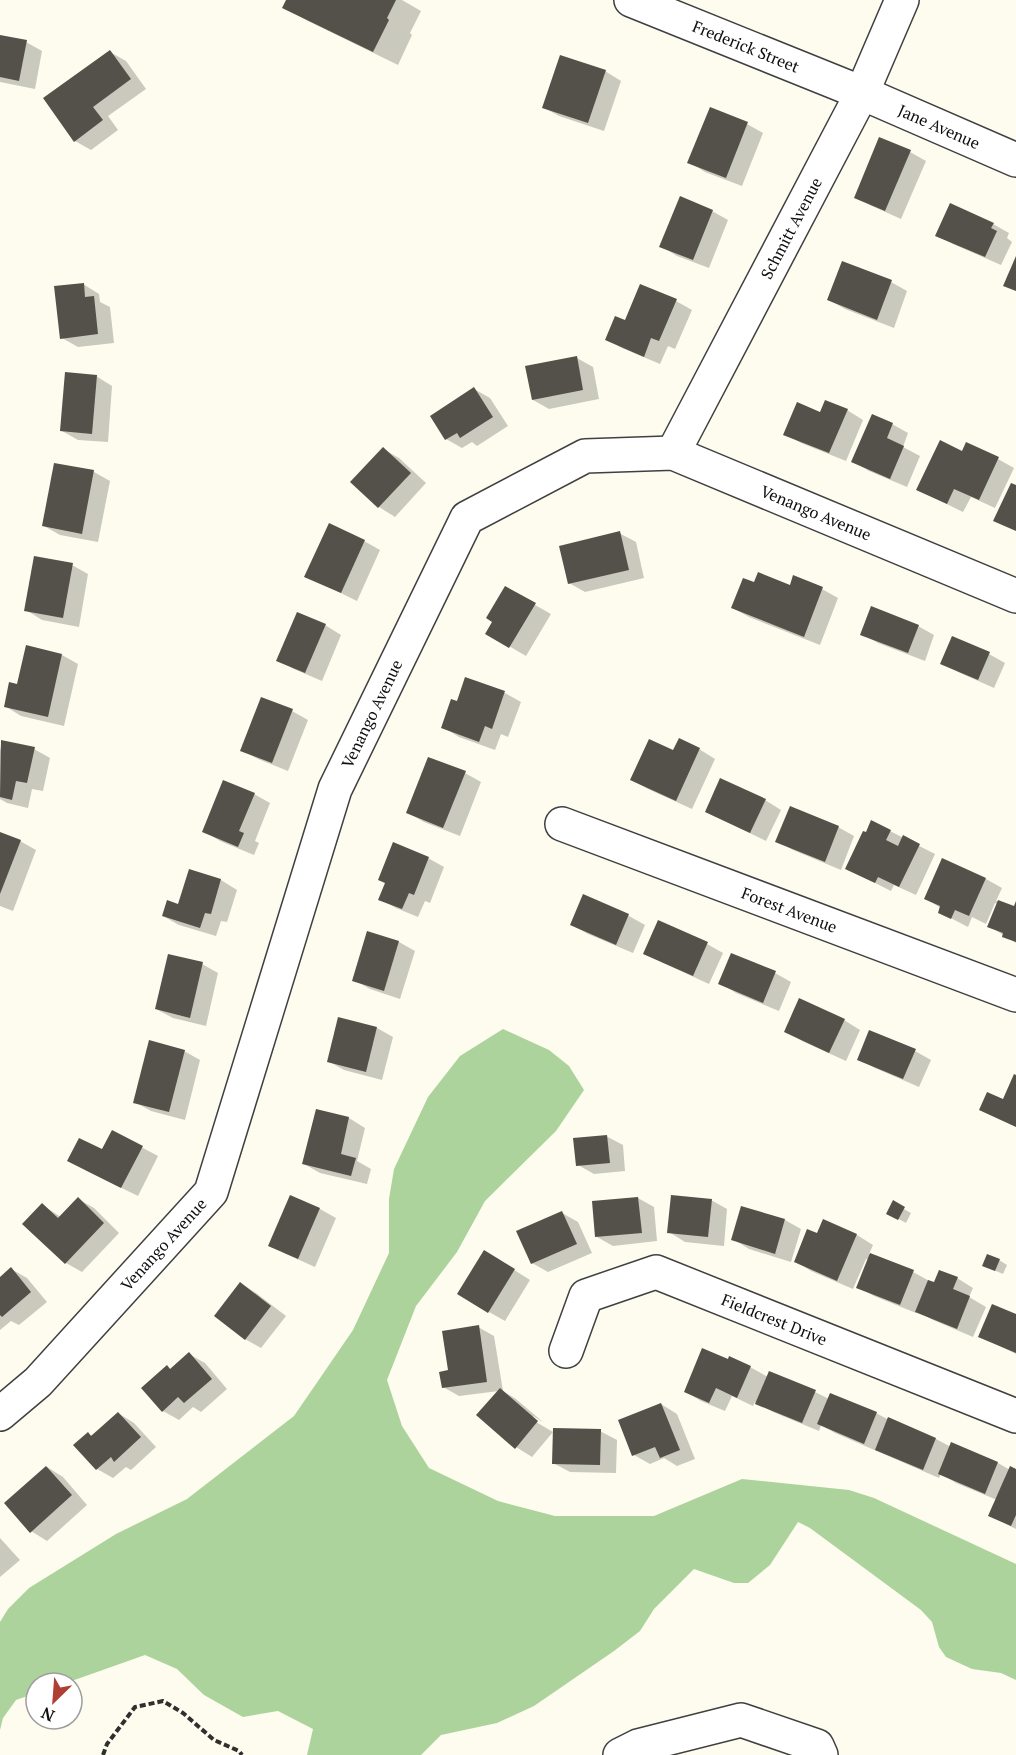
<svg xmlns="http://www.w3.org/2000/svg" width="1016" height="1755" viewBox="0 0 1016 1755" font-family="'PT Serif',serif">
  <rect width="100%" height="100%" fill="#fdfcee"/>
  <polygon fill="#add39c" points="503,1029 549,1050 569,1066 584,1090 556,1131 485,1201 457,1252 416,1306 387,1380 402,1426 429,1468 498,1501 555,1516 654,1516 742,1479 849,1490 874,1498 1016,1564 1016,1680 1001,1673 972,1669 946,1657 939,1647 932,1622 921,1610 810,1528 798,1522 770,1565 748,1583 734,1583 694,1569 654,1609 640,1631 614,1651 534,1706 497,1723 441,1735 421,1755 307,1755 313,1729 278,1711 243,1717 204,1695 177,1669 145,1655 66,1683 36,1683 36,1693 16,1700 3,1718 0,1730 0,1622 8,1609 29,1588 116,1534 187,1499 294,1416 353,1330 389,1253 389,1199 394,1169 428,1097 460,1056"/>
  <g fill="#0003">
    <polygon points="287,0 402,0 421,11 410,33 412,35 398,65 308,21 284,7"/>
    <polygon points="0,37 26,42 42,51 35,89 0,82"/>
    <polygon points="110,52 126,61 146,89 108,116 118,130 91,150 75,141"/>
    <polygon points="605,71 621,81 604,131 559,116 543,107"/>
    <polygon points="747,124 763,133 742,186 705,172 689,162"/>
    <polygon points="910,152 926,161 901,219 872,206 856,197"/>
    <polygon points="712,211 728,220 709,268 677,256 661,246"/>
    <polygon points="993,224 1009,233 1007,238 1012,242 1001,265 953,244 937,235"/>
    <polygon points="891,282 907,291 894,328 845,309 829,300"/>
    <polygon points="83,284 99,294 100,302 110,307 114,343 78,347 62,338"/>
    <polygon points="676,301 692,310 675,349 668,346 660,364 622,348 606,339 626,322"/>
    <polygon points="577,358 593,367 599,399 549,409 533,400"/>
    <polygon points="96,376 112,386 108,442 78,440 62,431"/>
    <polygon points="474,389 490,398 508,426 477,446 472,442 462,448 446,439"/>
    <polygon points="847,410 863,420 846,461 801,443 785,434 821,414"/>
    <polygon points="892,424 908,433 903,447 920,456 907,487 869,471 853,461"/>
    <polygon points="383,449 399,458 426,483 395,517 379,507 352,482"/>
    <polygon points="963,453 998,459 1014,468 995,508 971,497 963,512 918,490"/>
    <polygon points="55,464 94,472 110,481 98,542 60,535 44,526"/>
    <polygon points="619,533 636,542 644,578 585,592 569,583"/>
    <polygon points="364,541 380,550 357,601 306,576"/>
    <polygon points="72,565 88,574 79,627 42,620 26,610"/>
    <polygon points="755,584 822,589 838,598 820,645 749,617 733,608"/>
    <polygon points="505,588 551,614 526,656 487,633 494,621"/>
    <polygon points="325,625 341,635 322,681 294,669 278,660"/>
    <polygon points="918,626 934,635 925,661 878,643 862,634"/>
    <polygon points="989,654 1005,663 994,688 958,672 942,663"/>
    <polygon points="62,655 78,664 64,726 21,716 5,706 19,685"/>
    <polygon points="466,679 505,693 521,702 508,737 501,734 495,750 459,737 443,727 458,703"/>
    <polygon points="292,711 308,720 288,771 258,759 242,750"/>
    <polygon points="2,742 34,749 50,758 43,791 32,789 28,808 7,803 0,799 0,751"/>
    <polygon points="699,749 715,759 692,809 648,789 632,780 674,752"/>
    <polygon points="465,773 481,782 460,836 424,822 408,813"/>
    <polygon points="254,794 270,803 255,841 259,843 254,855 220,841 204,831"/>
    <polygon points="765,800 781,810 766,841 706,812"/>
    <polygon points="838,827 854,836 841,870 793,850 777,841"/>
    <polygon points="890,831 935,854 916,895 894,885 891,891 847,869"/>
    <polygon points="0,833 20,841 36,850 13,911 0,906"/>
    <polygon points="428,858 444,867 430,903 425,901 418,917 396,908 380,899"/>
    <polygon points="943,860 986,879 1002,888 996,901 1015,908 1016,905 1016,943 989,926 998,904 995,903 986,924 972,917 968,927 939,912 941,908 926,899"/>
    <polygon points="221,880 237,890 227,922 221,921 216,936 179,925 163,916"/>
    <polygon points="584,896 629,916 645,925 633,953 588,934 572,925"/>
    <polygon points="368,933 399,942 415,951 400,999 370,989 354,980"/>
    <polygon points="707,944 723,953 709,984 661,962 645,953"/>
    <polygon points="202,964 218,973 206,1026 173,1018 156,1009"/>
    <polygon points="775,973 791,982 779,1011 736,993 720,983"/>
    <polygon points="339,1019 377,1028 393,1037 382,1080 344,1070 328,1061"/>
    <polygon points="844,1020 860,1030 846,1061 802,1041 786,1031"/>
    <polygon points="184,1051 200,1060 185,1120 151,1111 135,1102"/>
    <polygon points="915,1051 931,1060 919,1087 875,1068 859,1059"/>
    <polygon points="317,1111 349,1118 365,1128 357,1161 371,1169 367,1184 320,1173 304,1164"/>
    <polygon points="113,1132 158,1156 138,1196 85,1170 103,1152"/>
    <polygon points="606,1136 623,1145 625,1171 594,1174 578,1165"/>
    <polygon points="291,1197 320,1209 336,1218 315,1267 286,1254 270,1245"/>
    <polygon points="638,1198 654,1207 657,1241 613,1246 597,1237"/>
    <polygon points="78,1199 94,1208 119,1233 82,1272 66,1263 42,1205 61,1217"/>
    <polygon points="711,1200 727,1209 724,1246 685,1242 669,1232"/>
    <polygon points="893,1203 911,1213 906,1223 888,1213"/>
    <polygon points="742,1208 785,1220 801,1229 791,1262 749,1249 733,1239"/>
    <polygon points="562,1213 578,1222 592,1253 548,1272 532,1263"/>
    <polygon points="824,1221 857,1235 873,1245 869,1254 913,1272 935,1284 957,1278 973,1288 969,1297 986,1307 973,1337 933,1320 917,1311 916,1313 874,1296 858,1287 869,1260 866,1259 853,1289 811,1271 795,1261 818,1235"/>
    <polygon points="999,1260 1007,1265 1003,1274 984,1266"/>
    <polygon points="500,1261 530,1280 505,1321 489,1312"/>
    <polygon points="11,1269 27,1278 47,1302 19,1325 11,1321 0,1330 0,1279"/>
    <polygon points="240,1283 256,1293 286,1316 261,1348 245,1339"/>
    <polygon points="1016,1315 1016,1354 980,1336"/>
    <polygon points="478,1327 494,1336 503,1391 516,1399 543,1422 533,1416 531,1419 553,1432 532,1457 516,1447 499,1391 459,1396 443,1387 450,1371"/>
    <polygon points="189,1354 205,1363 227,1389 201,1412 193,1407 179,1420 163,1411 167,1367 172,1370"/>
    <polygon points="750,1367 768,1377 769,1373 815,1392 829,1399 876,1413 889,1420 889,1419 936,1439 951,1447 952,1444 998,1463 1010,1470 1016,1470 1016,1529 990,1516 997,1500 956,1483 941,1474 939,1478 835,1433 821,1425 819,1431 773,1412 755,1402 753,1406 732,1396 725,1411 701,1401 686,1392"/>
    <polygon points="661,1404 677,1414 695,1459 677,1466 664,1458 650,1464 634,1455"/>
    <polygon points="118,1413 134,1423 156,1447 131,1470 126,1467 113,1478 97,1469 88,1434 93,1436"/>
    <polygon points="600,1431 617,1440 616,1473 570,1472 553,1463"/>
    <polygon points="47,1467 63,1477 87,1505 47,1541 31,1531"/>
    <polygon points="0,1538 20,1560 0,1577"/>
  </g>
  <g fill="#54504a">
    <polygon points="286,0 396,0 387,18 389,20 373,52 282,8"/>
    <polygon points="0,35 27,40 19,81 0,77"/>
    <polygon points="110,50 131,79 93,107 103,120 74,142 43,98"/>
    <polygon points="560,55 606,70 588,123 542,108"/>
    <polygon points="710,107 748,122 726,178 687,163"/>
    <polygon points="879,137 911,150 885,211 854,198"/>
    <polygon points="680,196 713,210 693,260 659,247"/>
    <polygon points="950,203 994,223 991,228 997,231 985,257 935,236"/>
    <polygon points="1016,256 1016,291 1003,286"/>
    <polygon points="842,261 892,280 877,320 827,300"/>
    <polygon points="84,283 85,297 94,296 98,334 60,339 54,286"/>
    <polygon points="640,284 677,299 659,341 651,338 644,357 605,340 615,316 625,320"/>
    <polygon points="577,356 583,390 532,400 525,366"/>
    <polygon points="65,372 97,375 92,434 60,431"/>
    <polygon points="474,387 493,417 460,438 457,433 445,440 430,416"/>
    <polygon points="825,400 848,409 829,453 783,435 797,402 820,412"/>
    <polygon points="872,414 893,423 887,438 904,446 890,479 851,462"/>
    <polygon points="940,440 962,451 966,442 999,457 979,500 954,489 947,504 916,490"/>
    <polygon points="383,447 411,473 378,508 350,482"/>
    <polygon points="54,463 94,470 82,534 42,526"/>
    <polygon points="1011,483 1016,485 1016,531 993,521"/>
    <polygon points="329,523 365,540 341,593 304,577"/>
    <polygon points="620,531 629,570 568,584 559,546"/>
    <polygon points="34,556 73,563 63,618 24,611"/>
    <polygon points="758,572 790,585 793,575 823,587 804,637 731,608 743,578 754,582"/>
    <polygon points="505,586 536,603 509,648 485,634 492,622 486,618"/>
    <polygon points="871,606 919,625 908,653 860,635"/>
    <polygon points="297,612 326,624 305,673 276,661"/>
    <polygon points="952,636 990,652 978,680 940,664"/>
    <polygon points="26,645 62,654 48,717 4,707 9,682 17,684"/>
    <polygon points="465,677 505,691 492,729 485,726 479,742 441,728 451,699 457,701"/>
    <polygon points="261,697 293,709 272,763 240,751"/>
    <polygon points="679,738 700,748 676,801 630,780 649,739 673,750"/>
    <polygon points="1,740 35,747 27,783 16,781 12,800 0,797"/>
    <polygon points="428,757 466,771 443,828 406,813"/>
    <polygon points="720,778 766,799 750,833 705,812"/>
    <polygon points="223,780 255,793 239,831 244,833 238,847 202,832"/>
    <polygon points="790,806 839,826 825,862 775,842"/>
    <polygon points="871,820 891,830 886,840 898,846 903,835 920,844 899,887 878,877 875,883 845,869 863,831 866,832"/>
    <polygon points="0,832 21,840 0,894"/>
    <polygon points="393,842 429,857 414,895 409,893 402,909 378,900 385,883 378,880"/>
    <polygon points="942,858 986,878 969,916 955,910 951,919 938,913 940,906 924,899"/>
    <polygon points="189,869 221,879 211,914 205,913 200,928 162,916 167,900 178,904"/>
    <polygon points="583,894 629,914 616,945 570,925"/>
    <polygon points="998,900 1014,906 1016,901 1016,942 1002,937 1003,933 987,927"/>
    <polygon points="658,920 708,942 693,976 643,954"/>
    <polygon points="367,931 399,941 384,991 352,981"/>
    <polygon points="731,953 776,971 763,1003 718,984"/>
    <polygon points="168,954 203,962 190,1018 155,1009"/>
    <polygon points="799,998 845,1019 829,1053 784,1032"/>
    <polygon points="338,1017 377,1027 366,1072 327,1062"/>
    <polygon points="869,1030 916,1049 903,1079 857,1060"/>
    <polygon points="149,1040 185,1050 169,1112 133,1103"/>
    <polygon points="1014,1074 1016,1075 1016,1127 979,1110 987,1092 1003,1099"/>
    <polygon points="316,1109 349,1117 341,1154 356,1158 351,1176 302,1164"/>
    <polygon points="112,1130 143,1146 121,1188 67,1161 79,1138 102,1149"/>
    <polygon points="607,1135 610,1163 576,1166 573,1138"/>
    <polygon points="290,1195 320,1208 298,1259 268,1246"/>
    <polygon points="671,1195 712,1199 708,1237 667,1233"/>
    <polygon points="78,1197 104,1223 65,1264 22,1224 42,1203 58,1218"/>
    <polygon points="638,1197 642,1233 595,1237 592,1201"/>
    <polygon points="893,1200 905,1207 898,1220 886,1214"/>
    <polygon points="741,1206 785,1219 775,1254 731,1240"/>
    <polygon points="562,1211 577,1244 531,1264 516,1231"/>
    <polygon points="823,1219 857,1234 837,1281 794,1262 807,1229 817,1233"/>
    <polygon points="484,1250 515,1269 488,1313 457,1294"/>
    <polygon points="870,1253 914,1270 900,1305 856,1288"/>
    <polygon points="987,1254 1000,1259 995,1271 982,1266"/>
    <polygon points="11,1267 31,1292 2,1317 0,1315 0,1277"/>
    <polygon points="939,1270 958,1277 953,1289 970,1296 957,1329 915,1312 928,1280 934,1282"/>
    <polygon points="240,1282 271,1306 245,1340 214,1316"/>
    <polygon points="992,1304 1016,1314 1016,1353 978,1337"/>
    <polygon points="479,1325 487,1382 442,1388 439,1372 448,1370 442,1331"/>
    <polygon points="702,1348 728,1359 729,1356 751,1366 737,1398 716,1388 709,1403 684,1392"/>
    <polygon points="189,1352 212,1379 184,1403 178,1397 162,1412 141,1388 167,1365 170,1369"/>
    <polygon points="769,1371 816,1390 802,1423 755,1404"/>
    <polygon points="500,1388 538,1421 515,1449 476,1415"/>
    <polygon points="830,1393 877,1412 864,1444 817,1424"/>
    <polygon points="661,1403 680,1450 660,1458 655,1447 632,1456 618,1420"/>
    <polygon points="118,1412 141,1437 114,1462 111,1457 96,1470 73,1445 88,1432 91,1436"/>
    <polygon points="888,1417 936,1438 923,1470 875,1450"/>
    <polygon points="553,1428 601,1429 600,1465 552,1464"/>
    <polygon points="951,1442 998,1462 985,1494 938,1474"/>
    <polygon points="46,1466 72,1495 30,1533 4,1503"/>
    <polygon points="1010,1466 1016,1469 1016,1515 1011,1526 988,1516"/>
  </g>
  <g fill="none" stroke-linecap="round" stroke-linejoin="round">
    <defs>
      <g id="minor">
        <path id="s1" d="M 631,0 L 862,93 L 1016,160"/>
        <path id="s2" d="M 673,453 L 862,93 L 902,0"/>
        <path id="s3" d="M 562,824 L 1016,995"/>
        <path id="s4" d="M 566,1351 L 586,1296 L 656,1272 L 1016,1416"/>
        <path id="s5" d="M 0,1414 L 38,1382 L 211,1192 L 335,789 L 467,518 L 585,456 L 673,453 L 1016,596"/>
        <polyline points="620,1755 638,1746 741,1720 817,1746 821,1755"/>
      </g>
    </defs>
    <use href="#minor" stroke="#404040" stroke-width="36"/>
    <polyline stroke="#2f2f2f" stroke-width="4" stroke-dasharray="6 3" stroke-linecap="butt" points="103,1755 107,1744 135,1707 163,1701 183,1713 214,1740 239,1751 242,1755"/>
    <use href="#minor" stroke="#fff" stroke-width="33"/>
  </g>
  <g text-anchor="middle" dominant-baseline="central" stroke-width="6" stroke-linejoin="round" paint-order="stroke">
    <g font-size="16" fill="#0d0d0d" stroke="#fff">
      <text stroke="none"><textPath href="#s1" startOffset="124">Frederick Street</textPath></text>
      <text stroke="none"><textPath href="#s1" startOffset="333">Jane Avenue</textPath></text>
      <text stroke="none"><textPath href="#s2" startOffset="254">Schmitt Avenue</textPath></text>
      <text stroke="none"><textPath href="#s5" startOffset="1406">Venango Avenue</textPath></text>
      <text stroke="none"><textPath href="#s5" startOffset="812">Venango Avenue</textPath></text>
      <text stroke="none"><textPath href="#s3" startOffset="243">Forest Avenue</textPath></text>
      <text stroke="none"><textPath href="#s5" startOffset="236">Venango Avenue</textPath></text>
      <text stroke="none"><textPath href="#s4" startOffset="260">Fieldcrest Drive</textPath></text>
    </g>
  </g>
  <g transform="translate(54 1701) rotate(205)"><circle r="28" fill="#ffffff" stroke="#9e9e9e" stroke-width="1.5"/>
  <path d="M0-4.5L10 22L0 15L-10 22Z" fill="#af3e33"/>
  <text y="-9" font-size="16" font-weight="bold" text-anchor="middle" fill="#0d0d0d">N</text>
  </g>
</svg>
